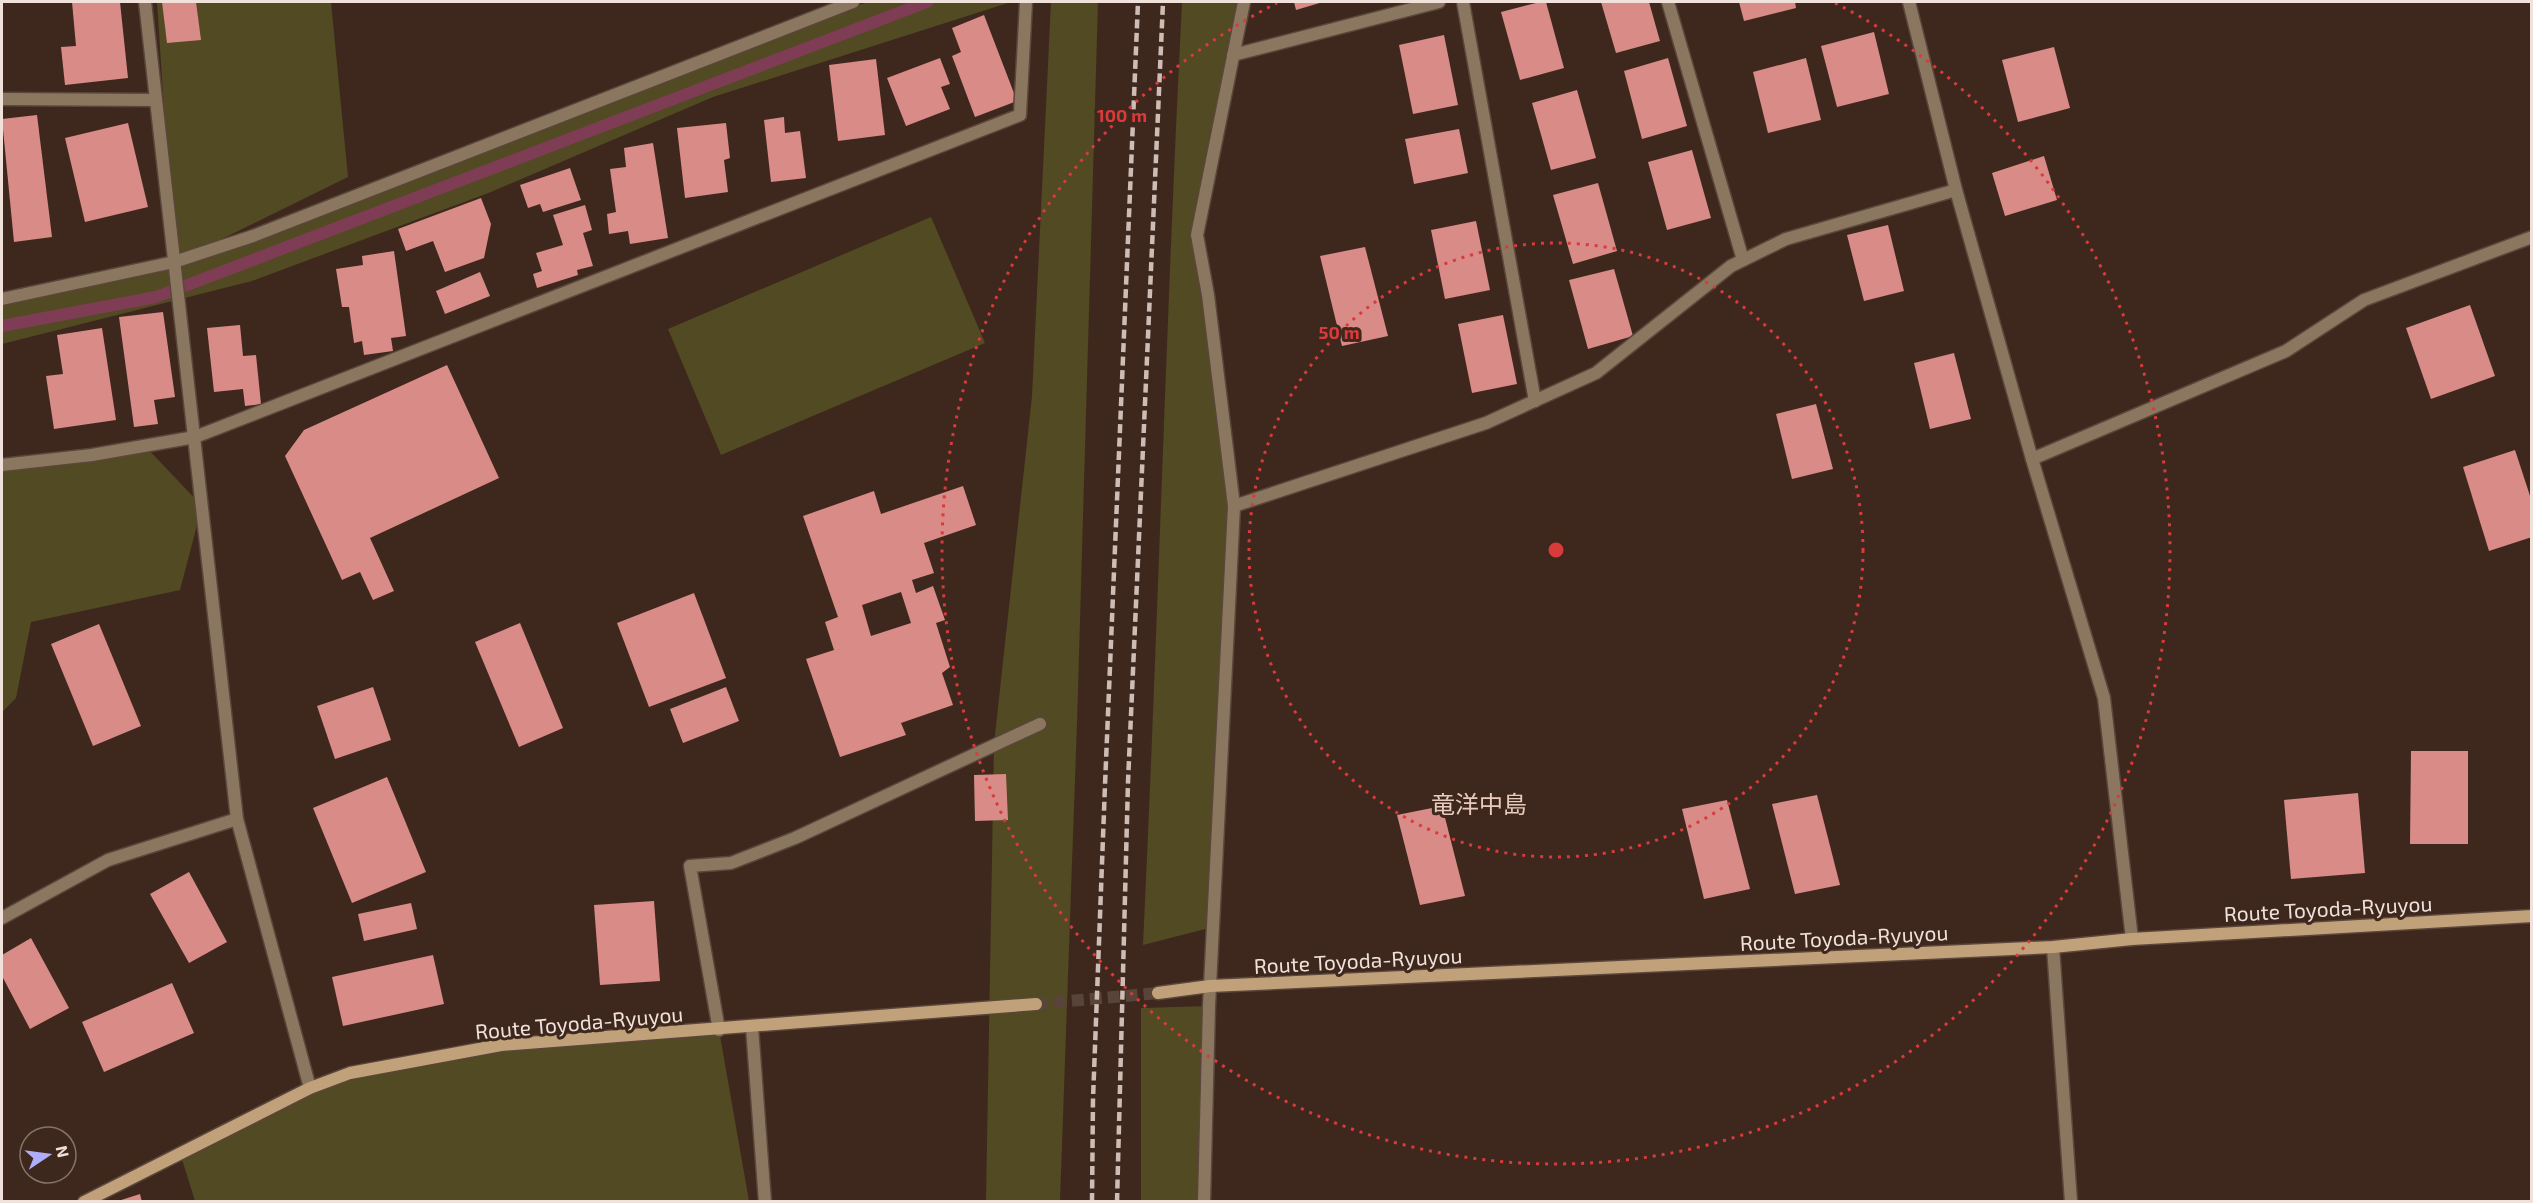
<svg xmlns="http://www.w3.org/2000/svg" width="2533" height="1203" viewBox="0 0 2533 1203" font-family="'Exo 2','Noto Sans JP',sans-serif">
  <rect width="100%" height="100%" fill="#3e281d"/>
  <g fill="#524a22">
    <polygon points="157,2 331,2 348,177 183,258 662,76 867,2 1011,2 713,97 491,192 252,281 2,344 2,302 174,262"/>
    <polygon points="1051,2 1098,2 1077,723 1060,1201 986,1201 994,744 1032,396"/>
    <path d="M 1182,2 L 1243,2 L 1197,229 L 1234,506 L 1213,927 L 1143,945 C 1158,630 1166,316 1182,2 Z"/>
    <polygon points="931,217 985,343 721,455 668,329"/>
    <polygon points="144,445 202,506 180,590 31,622 16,698 2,712 2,465"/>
    <polygon points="1209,1006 1204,1201 1141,1202 1141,1008"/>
    <polygon points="719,1030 749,1201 195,1201 180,1153 350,1073 551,1041"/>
  </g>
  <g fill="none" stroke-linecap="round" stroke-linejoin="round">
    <polyline stroke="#7f3d55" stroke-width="12" points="2,326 156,297 927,2"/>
  </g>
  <g fill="#d98b87" fill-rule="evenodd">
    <polygon points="72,2 120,2 128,78 65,85 61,47 76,46"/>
    <polygon points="162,2 196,2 201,40 167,43"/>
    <polygon points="1294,2 1323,2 1296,10"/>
    <polygon points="1540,2 1546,2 1564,68 1520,80 1501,12"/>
    <polygon points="1601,2 1649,2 1660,41 1616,53"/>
    <polygon points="1739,2 1795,2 1796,8 1744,21"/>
    <polygon points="984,15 1017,101 975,117 952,56 961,52 952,28"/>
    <polygon points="1874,32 1889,94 1837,107 1821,46"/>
    <polygon points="1444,35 1458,105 1413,114 1399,45"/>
    <polygon points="2054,47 2070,108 2018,122 2002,60"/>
    <polygon points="940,58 950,84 941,87 950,109 906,126 887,78"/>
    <polygon points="1668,58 1687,126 1642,139 1624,71"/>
    <polygon points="1806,58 1821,120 1768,133 1753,72"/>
    <polygon points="876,59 885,135 838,141 829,65"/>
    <polygon points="1577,90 1596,158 1551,170 1532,103"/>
    <polygon points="37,115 52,237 14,242 2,119"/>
    <polygon points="784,117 785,133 800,131 806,178 771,182 764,120"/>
    <polygon points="128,123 148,207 85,222 65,138"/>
    <polygon points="726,123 730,158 724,160 728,192 685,198 677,128"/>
    <polygon points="1459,129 1468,173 1414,184 1405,139"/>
    <polygon points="653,143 668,238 630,244 628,231 609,234 607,214 616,212 610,169 626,167 624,148"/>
    <polygon points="1692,150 1711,218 1667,230 1648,162"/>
    <polygon points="2044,156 2057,200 2005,216 1992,173"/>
    <polygon points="570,168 581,200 543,212 540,204 528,208 520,185"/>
    <polygon points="1598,183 1617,251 1573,264 1553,195"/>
    <polygon points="481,198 491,224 484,258 445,272 433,241 406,251 398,229"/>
    <polygon points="585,205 592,230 583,233 593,266 577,270 578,275 537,288 533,274 542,271 536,253 563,245 553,215"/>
    <polygon points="1476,221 1490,290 1445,299 1431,230"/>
    <polygon points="1888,225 1904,291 1864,301 1847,235"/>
    <polygon points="1365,247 1388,336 1342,346 1320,256"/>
    <polygon points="394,251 406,336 391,338 393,351 364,355 362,341 354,343 349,307 342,307 336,269 363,265 362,256"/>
    <polygon points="1614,269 1633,336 1588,349 1569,280"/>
    <polygon points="480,272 490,296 445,314 436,291"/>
    <polygon points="2470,305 2495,376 2431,399 2406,328"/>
    <polygon points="163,312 175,397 154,400 158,424 134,427 119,317"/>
    <polygon points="1503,315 1517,384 1472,393 1458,324"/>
    <polygon points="240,325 243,356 256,355 261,404 245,406 243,389 214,392 207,328"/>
    <polygon points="102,328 116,420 54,429 46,376 63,374 57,335"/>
    <polygon points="1954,353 1971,419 1930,429 1914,363"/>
    <polygon points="447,365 499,478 370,538 394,591 373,600 360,572 342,580 285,456 304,430"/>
    <polygon points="1816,404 1833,469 1792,479 1776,414"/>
    <polygon points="2515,450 2532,502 2532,537 2489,551 2463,467"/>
    <path d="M 963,486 L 976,525 L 924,543 L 934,573 L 912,580 L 916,593 L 933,586 L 945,620 L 936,623 L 950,667 L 942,673 L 953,705 L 901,723 L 906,735 L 840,757 L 806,659 L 834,650 L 825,622 L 838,617 L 803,516 L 874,491 L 881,514 ZM 901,592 L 911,623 L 871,636 L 862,605 Z"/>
    <polygon points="694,593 726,678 649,707 617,623"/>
    <polygon points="520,623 563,728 519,747 475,642"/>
    <polygon points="99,624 141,726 93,746 51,644"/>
    <polygon points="373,687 391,740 335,759 317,706"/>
    <polygon points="726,687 739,721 683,743 670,709"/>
    <polygon points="2411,751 2468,751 2468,844 2410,844"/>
    <polygon points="1006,774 1008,820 975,821 974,775"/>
    <polygon points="387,777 426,872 352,903 313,808"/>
    <polygon points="2358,793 2365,873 2291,879 2284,800"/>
    <polygon points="1817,795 1840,885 1795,894 1772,804"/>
    <polygon points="1727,800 1750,889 1704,899 1682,809"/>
    <polygon points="1442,806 1465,896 1420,905 1397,815"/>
    <polygon points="189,872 227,942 189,963 150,894"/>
    <polygon points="654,901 660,981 600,985 594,905"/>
    <polygon points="411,903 417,929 364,941 358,914"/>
    <polygon points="31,938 69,1008 30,1029 2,976 2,955"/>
    <polygon points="433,955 444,1004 343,1026 332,977"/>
    <polygon points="172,983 194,1033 104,1072 82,1022"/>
    <polygon points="140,1194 142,1202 118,1202 118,1201"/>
  </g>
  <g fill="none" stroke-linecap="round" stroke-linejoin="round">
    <polyline stroke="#594439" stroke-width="12" stroke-dasharray="12 6" stroke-linecap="butt" points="1036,1004 1158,993"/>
    <defs>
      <g id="minor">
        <polyline points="145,2 237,819 310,1088"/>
        <polyline points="1463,2 1535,401"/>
        <polyline points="1668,2 1743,260"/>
        <polyline points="1909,2 1956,190 2032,459 2104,698 2132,939"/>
        <polyline points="1233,55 1439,2"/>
        <polyline points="2,99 156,100"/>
        <polyline points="2,299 174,262 253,236 853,2"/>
        <polyline points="2032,459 2286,351 2364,300 2532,237"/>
        <polyline points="2,465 92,455 195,437 1020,115 1026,2"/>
        <polyline points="1234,506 1486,423 1596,373 1731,266 1786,239 1956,190"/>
        <polyline points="2,918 108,860 237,819"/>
        <polyline points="2053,947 2071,1202"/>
        <polyline points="752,1027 765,1202"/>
        <polyline points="719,1030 690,866 731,863 795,838 1040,724"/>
        <polyline points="1204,1202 1209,1006 1234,506 1208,295 1197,235 1244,2"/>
      </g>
      <g id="secondary">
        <polyline points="1158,993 1210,986 2053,947 2132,939 2532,916"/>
        <polyline points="84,1202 310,1088 350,1073 501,1045 1036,1004"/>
      </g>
    </defs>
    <use href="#minor" stroke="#5a463b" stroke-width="15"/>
    <use href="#secondary" stroke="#5a463b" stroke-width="15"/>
    <use href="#minor" stroke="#8b775f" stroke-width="12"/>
    <use href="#secondary" stroke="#c1a17a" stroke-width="12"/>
    <g stroke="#cebdb6" stroke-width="4.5" stroke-dasharray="9 4.5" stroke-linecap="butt">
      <polyline points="1092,1202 1093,1099 1105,785 1138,2"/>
      <polyline points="1117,1202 1128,782 1163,2"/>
    </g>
  </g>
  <g fill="none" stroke="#d93a3a" stroke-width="3" stroke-dasharray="3 6">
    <circle cx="1556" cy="550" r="307"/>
    <path d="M1835 3A614 614 0 1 1 1277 3"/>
  </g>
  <g text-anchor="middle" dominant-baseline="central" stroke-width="6" stroke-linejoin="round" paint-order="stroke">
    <g font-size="21" fill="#f0e1da" stroke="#3e281d">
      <text transform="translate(2328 908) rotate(-3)">Route Toyoda-Ryuyou</text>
      <text transform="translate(1844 937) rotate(-3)">Route Toyoda-Ryuyou</text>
      <text transform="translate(1358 960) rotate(-3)">Route Toyoda-Ryuyou</text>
      <text transform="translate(579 1022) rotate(-5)">Route Toyoda-Ryuyou</text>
    </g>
    <g font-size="24" fill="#e8cbbd" stroke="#3e281d">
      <text x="1479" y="803">竜洋中島</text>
    </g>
  </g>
  <circle cx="1556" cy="550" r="9" fill="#d93a3a" stroke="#3e281d" stroke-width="3"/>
  <g font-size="18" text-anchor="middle" font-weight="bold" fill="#d93a3a" stroke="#3e281d" stroke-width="6" stroke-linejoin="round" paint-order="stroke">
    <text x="1122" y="122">100 m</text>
    <text x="1339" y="339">50 m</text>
  </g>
  <rect width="2533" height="1203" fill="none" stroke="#f0e1da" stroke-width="6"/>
  <g transform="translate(48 1155) rotate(77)"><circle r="28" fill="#3e281d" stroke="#857269" stroke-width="1.5"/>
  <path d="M0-4.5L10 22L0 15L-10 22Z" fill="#afaefa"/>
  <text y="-9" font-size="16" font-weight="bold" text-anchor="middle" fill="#f0e1da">N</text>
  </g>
</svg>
